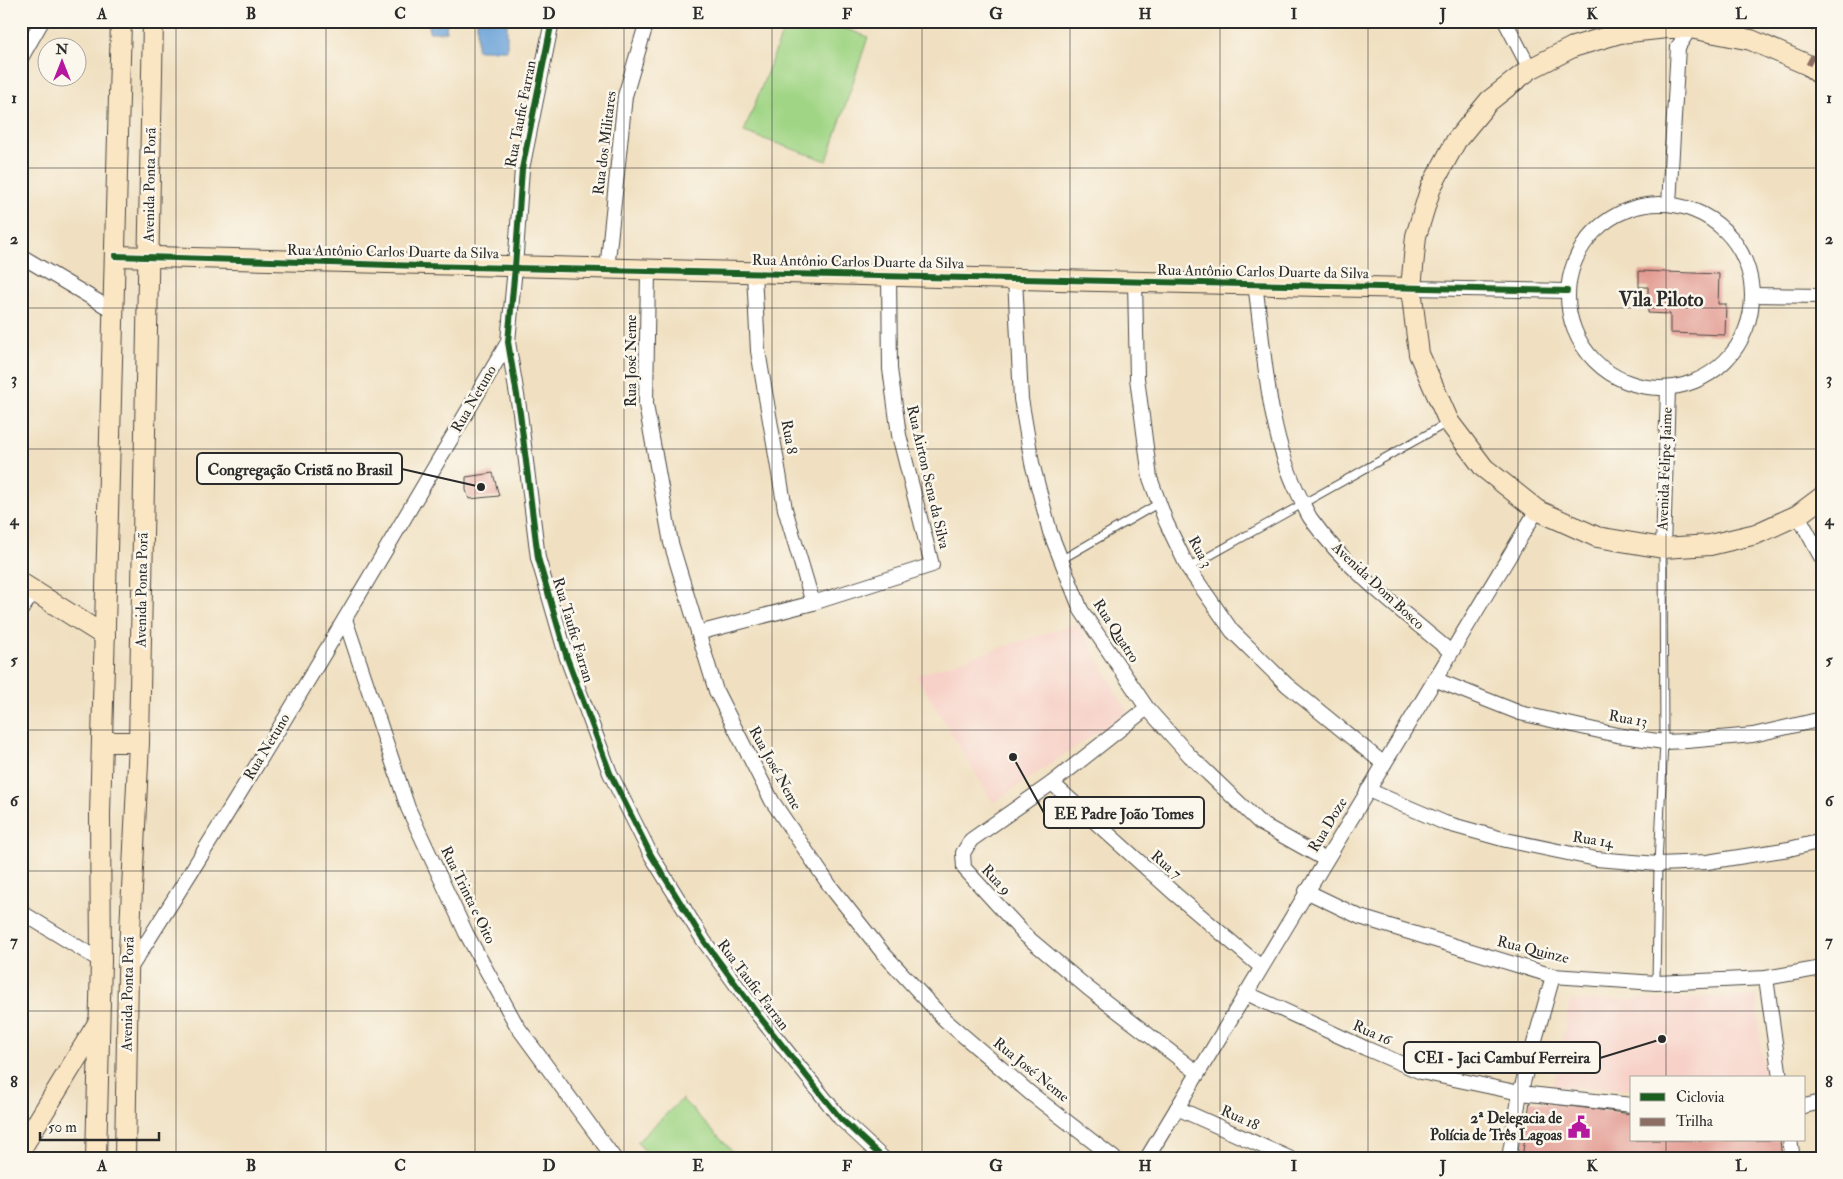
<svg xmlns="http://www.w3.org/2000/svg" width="1843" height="1179" viewBox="0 0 1843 1179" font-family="'IM FELL Double Pica',serif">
  <rect width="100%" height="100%" fill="#fbf7ec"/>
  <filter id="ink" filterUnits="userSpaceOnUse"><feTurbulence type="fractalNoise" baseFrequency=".02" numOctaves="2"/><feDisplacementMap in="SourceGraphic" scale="10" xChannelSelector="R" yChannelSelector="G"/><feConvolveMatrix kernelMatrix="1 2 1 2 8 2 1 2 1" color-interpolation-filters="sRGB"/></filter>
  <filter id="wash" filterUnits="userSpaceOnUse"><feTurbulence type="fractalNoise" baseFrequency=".0096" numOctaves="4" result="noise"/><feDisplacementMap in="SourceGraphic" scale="20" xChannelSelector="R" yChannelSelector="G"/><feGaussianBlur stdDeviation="1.12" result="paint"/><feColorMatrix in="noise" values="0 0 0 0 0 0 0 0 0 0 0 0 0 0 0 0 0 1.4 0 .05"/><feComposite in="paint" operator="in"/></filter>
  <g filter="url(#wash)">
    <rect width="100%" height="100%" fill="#f0e0c1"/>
    <g fill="#f7d1c8">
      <polygon points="1078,623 1127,712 993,803 916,675"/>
      <polygon points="1756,996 1764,1078 1632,1078 1632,1090 1553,1086 1570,1001"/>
    </g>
    <g fill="#a0d585" stroke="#668058">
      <polygon points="787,21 825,21 868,37 827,161 744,132"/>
      <polygon points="682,1099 739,1158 651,1158 637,1142"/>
    </g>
    <g fill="#6aa3d9" stroke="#4a6782">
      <polygon points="429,21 447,21 446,32 429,32"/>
      <rect x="477" y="21" width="30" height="29"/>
    </g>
    <g id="blocks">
      <g fill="#e29990">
        <polygon points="1639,271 1719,274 1718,304 1726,304 1725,335 1670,333 1670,314 1648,313 1648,287 1639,287"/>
        <polygon points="493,473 499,496 469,499 466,490 466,477"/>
        <polygon points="1530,1101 1632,1114 1632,1140 1780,1140 1782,1158 1522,1158"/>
      </g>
    </g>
  </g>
  <g filter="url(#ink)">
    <use href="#blocks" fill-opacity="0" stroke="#494642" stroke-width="1"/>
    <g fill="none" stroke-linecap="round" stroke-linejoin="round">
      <defs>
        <g id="lane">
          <polyline points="1061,560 1159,503"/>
          <polyline points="1188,568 1447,423"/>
          <polyline points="1656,983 1658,864 1664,742 1663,551"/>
        </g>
        <g id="street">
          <polyline points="552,21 522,169 515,267 508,342 520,413 538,558 567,658 610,773 651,855 704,941 759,1016 840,1118 883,1158"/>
          <polyline points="1505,21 1530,69"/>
          <polyline points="21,58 42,21"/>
          <circle cx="1660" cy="296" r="92"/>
          <polyline points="1669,204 1678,47 1690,28"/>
          <polyline points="21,256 114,311"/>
          <polyline points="607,270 625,96 647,21"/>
          <polyline points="648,271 646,405 671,543 716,691 772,801 830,886 883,953 945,1020 1030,1093 1114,1158"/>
          <polyline points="754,273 758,351 774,444 785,509 813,603"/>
          <polyline points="1015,278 1021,399 1032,463 1050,532 1081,610 1147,708 1190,756 1260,823 1326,860"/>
          <polyline points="1135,281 1137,378 1150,478 1166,522 1188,568 1232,631 1287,685 1384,764"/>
          <path d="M 1255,284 C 1265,354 1267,431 1299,495 C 1303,503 1306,512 1311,519 C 1348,571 1402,611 1451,652"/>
          <polyline points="1411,288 1567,291"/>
          <polyline points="1753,295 1822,296"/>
          <polyline points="1798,515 1822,559"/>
          <polyline points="1663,548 1668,389"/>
          <polyline points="21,610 34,591"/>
          <polyline points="345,619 408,808 466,933 517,1026 614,1158"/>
          <polyline points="698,633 813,603 932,565 899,435 890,369 889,275"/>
          <polyline points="1434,679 1520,713 1617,735 1664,742 1687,741 1753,735 1822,719"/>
          <polyline points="1147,708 1052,783 971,840 963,853 964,868 1026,936 1089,989 1198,1073"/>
          <polyline points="1052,783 1175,894 1261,967"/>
          <polyline points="1368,790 1445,823 1506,840 1596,859 1658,864 1707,862 1789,849 1822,841"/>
          <polyline points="1306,891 1360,917 1553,976 1656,983 1766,978 1822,968"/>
          <polyline points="21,912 101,961"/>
          <path d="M 129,970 C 261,764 384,553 508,342"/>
          <polyline points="1766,978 1780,1078"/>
          <polyline points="1246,993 1365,1048 1421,1072 1520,1093 1632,1105"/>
          <polyline points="1804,1106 1822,1102"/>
          <polyline points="1177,1108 1289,1158"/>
          <polyline points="1790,1140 1793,1158"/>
          <polyline points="1147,1158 1537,510"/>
          <polyline points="1509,1158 1520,1093 1553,976"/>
        </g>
        <g id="secondary">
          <polyline points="1822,76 1808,65 1751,40 1690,28 1667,28 1620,33 1573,47 1530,69 1489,101 1456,141 1431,187 1416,236 1411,288 1419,354 1449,422 1484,468 1537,510 1597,537 1663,548 1710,545 1756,534 1798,515 1822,497"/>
          <path d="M 115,256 C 547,270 979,278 1411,288"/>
          <polyline points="21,583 105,636"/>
          <polyline points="102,742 139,742"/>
          <polyline points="21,1149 98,1023"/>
          <polyline points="96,1158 101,961 100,815 121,21"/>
          <polyline points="125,1158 128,973 139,742 153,21"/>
        </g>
      </defs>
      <use href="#lane" stroke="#494642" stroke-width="9"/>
      <use href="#street" stroke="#494642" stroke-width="16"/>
      <use href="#secondary" stroke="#494642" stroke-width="22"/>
      <use href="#lane" stroke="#fff" stroke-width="7"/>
      <use href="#street" stroke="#fff" stroke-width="14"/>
      <use href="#secondary" stroke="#fbe6c4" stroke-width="20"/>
      <g stroke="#8d6e63" stroke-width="5" stroke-dasharray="10 5" stroke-linecap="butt">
        <polyline points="1814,21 1812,28 1822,39"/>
        <polyline points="1808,65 1822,39"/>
      </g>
      <defs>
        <g id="cycleway">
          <polyline points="552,21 522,169 515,267 508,342 520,413 538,558 567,658 610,773 651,855 704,941 759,1016 840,1118 883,1158"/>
          <polyline points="115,256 420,266 1567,291"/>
        </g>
      </defs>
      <use href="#cycleway" stroke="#fbf7ec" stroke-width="9"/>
      <use href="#cycleway" stroke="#1b5e20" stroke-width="6"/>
    </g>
  </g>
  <path fill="none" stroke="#2b2b2b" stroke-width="1" stroke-opacity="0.55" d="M 176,21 L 176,1158M 326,21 L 326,1158M 475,21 L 475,1158M 624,21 L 624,1158M 772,21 L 772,1158M 922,21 L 922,1158M 1070,21 L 1070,1158M 1220,21 L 1220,1158M 1368,21 L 1368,1158M 1518,21 L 1518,1158M 1666,21 L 1666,1078M 21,168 L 1822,168M 21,308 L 1822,308M 21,449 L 1822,449M 21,590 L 1822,590M 21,730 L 1822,730M 21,871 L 1822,871M 21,1011 L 1822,1011M 1666,1140 L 1666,1158"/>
  <defs>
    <symbol id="civic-bare" viewBox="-9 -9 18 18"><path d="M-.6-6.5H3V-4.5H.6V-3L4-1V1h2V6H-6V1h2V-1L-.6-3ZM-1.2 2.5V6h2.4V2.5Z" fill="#b5179e" stroke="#fbf7ec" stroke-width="2.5" paint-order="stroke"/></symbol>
  </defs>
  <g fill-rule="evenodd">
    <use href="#civic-bare" x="1563" y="1111" width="32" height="32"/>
  </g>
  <g text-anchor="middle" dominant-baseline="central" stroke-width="5" stroke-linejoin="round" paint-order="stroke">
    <g font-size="15" fill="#2b2b2b" stroke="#fbf7ec">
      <text transform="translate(521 114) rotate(-79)">Rua Taufic Farran</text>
      <text transform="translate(605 143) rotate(-83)">Rua dos Militares</text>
      <text transform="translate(150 185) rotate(-89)">Avenida Ponta Porã</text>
      <text transform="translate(393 252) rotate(1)">Rua Antônio Carlos Duarte da Silva</text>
      <text transform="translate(858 262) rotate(1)">Rua Antônio Carlos Duarte da Silva</text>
      <text transform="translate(1263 272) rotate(1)">Rua Antônio Carlos Duarte da Silva</text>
      <text transform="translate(631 361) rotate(-90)">Rua José Neme</text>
      <text transform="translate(474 399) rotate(-60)">Rua Netuno</text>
      <text transform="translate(789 437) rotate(80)">Rua 8</text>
      <text transform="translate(1665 469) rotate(-88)">Avenida Felipe Jaime</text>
      <text transform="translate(928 477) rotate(77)">Rua Airton Sena da Silva</text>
      <text transform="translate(1200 552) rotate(61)">Rua 3</text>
      <text transform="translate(1378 586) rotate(43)">Avenida Dom Bosco</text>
      <text transform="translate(142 590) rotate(-89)">Avenida Ponta Porã</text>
      <text transform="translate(573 630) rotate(73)">Rua Taufic Farran</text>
      <text transform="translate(1116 631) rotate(57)">Rua Quatro</text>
      <text transform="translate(1628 719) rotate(10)">Rua 13</text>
      <text transform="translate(267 747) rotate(-59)">Rua Netuno</text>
      <text transform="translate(775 768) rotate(61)">Rua José Neme</text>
      <text transform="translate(1328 825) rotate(-59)">Rua Doze</text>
      <text transform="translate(1593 840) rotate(9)">Rua 14</text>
      <text transform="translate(1166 865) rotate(41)">Rua 7</text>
      <text transform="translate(996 880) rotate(47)">Rua 9</text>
      <text transform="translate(468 895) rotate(64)">Rua Trinta e Oito</text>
      <text transform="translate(1533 950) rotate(14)">Rua Quinze</text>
      <text transform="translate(753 985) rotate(53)">Rua Taufic Farran</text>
      <text transform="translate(128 994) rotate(-89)">Avenida Ponta Porã</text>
      <text transform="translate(1372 1033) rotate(24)">Rua 16</text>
      <text transform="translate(1031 1070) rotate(39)">Rua José Neme</text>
      <text transform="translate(1240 1118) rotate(24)">Rua 18</text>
    </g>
    <g font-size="15" font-weight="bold" fill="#2b2b2b" stroke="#fbf7ec" text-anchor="end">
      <text x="1562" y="1118">2ª Delegacia de<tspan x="1562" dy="17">Polícia de Três Lagoas</tspan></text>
    </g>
    <g font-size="20" font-weight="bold" fill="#2b2b2b" stroke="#fbf7ec">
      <text x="1661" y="299">Vila Piloto</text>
    </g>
  </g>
  <path fill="none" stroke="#2b2b2b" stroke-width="2" d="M481 487L402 469M1013 757L1044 813M1662 1039L1600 1058"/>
  <g fill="#2b2b2b" stroke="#fbf7ec" stroke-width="2">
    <circle cx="481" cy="487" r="5"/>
    <circle cx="1013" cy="757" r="5"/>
    <circle cx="1662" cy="1039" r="5"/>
  </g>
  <g fill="#fbf7ec" stroke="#2b2b2b" stroke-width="2">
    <rect x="197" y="453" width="205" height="31" rx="5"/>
    <rect x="1044" y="797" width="160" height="31" rx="5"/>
    <rect x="1404" y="1042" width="196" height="31" rx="5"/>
  </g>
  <g font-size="16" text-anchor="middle" font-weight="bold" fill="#2b2b2b">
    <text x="300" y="475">Congregação Cristã no Brasil</text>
    <text x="1124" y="819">EE Padre João Tomes</text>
    <text x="1502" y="1063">CEI - Jaci Cambuí Ferreira</text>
  </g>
  <rect width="1843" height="1179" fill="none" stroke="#fbf7ec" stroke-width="55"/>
  <rect x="1630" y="1076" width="175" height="65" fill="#fbf7ec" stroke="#a8a59f"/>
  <rect x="1640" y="1093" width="25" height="8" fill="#1b5e20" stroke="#a8a59f"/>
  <text x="1676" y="1102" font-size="15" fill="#2b2b2b">Ciclovia</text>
  <rect x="1640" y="1118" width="25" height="8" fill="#8d6e63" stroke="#a8a59f"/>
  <text x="1676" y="1126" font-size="15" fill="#2b2b2b">Trilha</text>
  <g transform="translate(62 62)"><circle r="24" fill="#fbf7ec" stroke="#a8a59f"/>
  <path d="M0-4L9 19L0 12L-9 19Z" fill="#b5179e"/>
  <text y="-8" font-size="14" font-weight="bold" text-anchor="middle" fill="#2b2b2b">N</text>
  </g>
  <path d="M40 1132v8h119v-8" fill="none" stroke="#2b2b2b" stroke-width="2.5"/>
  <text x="48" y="1132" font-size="15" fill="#2b2b2b" stroke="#fbf7ec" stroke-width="4" paint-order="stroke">50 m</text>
  <rect x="28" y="28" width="1788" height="1124" fill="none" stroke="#2b2b2b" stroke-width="2"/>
  <g font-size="16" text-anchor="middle" font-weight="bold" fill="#2b2b2b">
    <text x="102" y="19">A</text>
    <text x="251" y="19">B</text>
    <text x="400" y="19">C</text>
    <text x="549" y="19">D</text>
    <text x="698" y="19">E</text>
    <text x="847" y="19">F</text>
    <text x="996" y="19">G</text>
    <text x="1145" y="19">H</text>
    <text x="1294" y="19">I</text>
    <text x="1443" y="19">J</text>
    <text x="1592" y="19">K</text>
    <text x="1741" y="19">L</text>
    <text x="14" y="103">1</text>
    <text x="1829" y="103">1</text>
    <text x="14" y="244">2</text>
    <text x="1829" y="244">2</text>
    <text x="14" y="384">3</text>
    <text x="1829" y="384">3</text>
    <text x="14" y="525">4</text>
    <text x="1829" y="525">4</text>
    <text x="14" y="665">5</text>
    <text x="1829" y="665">5</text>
    <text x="14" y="806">6</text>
    <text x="1829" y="806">6</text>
    <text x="14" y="946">7</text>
    <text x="1829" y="946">7</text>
    <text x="14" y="1087">8</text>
    <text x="1829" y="1087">8</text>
    <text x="102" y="1171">A</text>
    <text x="251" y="1171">B</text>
    <text x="400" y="1171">C</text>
    <text x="549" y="1171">D</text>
    <text x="698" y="1171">E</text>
    <text x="847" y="1171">F</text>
    <text x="996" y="1171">G</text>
    <text x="1145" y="1171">H</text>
    <text x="1294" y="1171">I</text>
    <text x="1443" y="1171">J</text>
    <text x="1592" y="1171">K</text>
    <text x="1741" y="1171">L</text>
  </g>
</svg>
